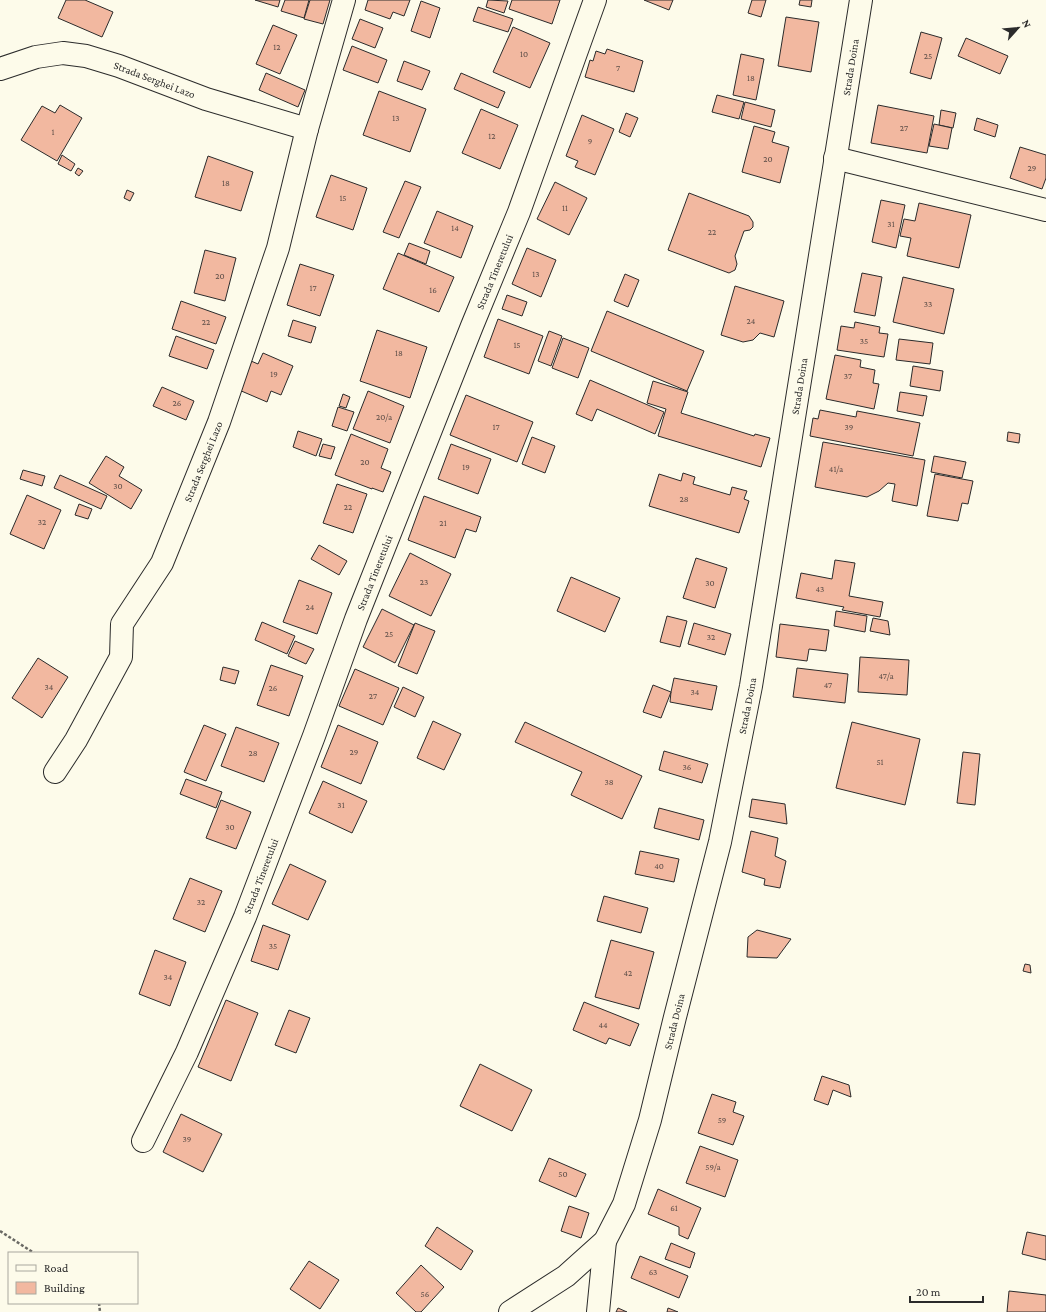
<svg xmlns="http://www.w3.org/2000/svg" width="1046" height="1312" viewBox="0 0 1046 1312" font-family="'Crimson Pro',serif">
  <rect width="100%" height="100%" fill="#fdfbea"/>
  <g fill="#f2b8a0" stroke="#2b2b2b">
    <polygon points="66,0 85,0 113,12 102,37 58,18"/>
    <polygon points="255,0 280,0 278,7"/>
    <polygon points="285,0 309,0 304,18 281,11"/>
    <polygon points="310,0 330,0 323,24 304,19"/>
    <polygon points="368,0 410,0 404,16 393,12 390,19 365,10"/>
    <polygon points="488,0 508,1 504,13 486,7"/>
    <polygon points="512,0 560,0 552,24 509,9"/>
    <polygon points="644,0 673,0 669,10"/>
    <polygon points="752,0 766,0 761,17 748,13"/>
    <polygon points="800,0 812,0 811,7 799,5"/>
    <polygon points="421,1 440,8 430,38 411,31"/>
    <polygon points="478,7 513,19 508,32 473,21"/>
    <polygon points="786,17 819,22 811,72 778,66"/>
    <polygon points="360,19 383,28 375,48 352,39"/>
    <polygon points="273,25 297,35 280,74 256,64"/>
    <polygon points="513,27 550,43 530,88 493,72"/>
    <polygon points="921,32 942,38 931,79 910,73"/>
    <polygon points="966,38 1008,56 1000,74 958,56"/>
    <polygon points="352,46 387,60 378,83 343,70"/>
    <polygon points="607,49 643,61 634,92 585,77 590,60 593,61 596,51 605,54"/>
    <polygon points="741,54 764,59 756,100 733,95"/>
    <polygon points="404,61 430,71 422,90 397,81"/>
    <polygon points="266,73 305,90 298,107 259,90"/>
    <polygon points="461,73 505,92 498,108 454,89"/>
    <polygon points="379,91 426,109 410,152 363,135"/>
    <polygon points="717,95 744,102 739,119 712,112"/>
    <polygon points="745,102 775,110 771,127 741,119"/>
    <polygon points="60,105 82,118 57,161 21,140 42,106 55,113"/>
    <polygon points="878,105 934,116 927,153 871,143"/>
    <polygon points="481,109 518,125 500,169 462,153"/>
    <polygon points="941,110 956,113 953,128 939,125"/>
    <polygon points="626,113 638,118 630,137 619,132"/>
    <polygon points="582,115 614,129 595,175 575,167 578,161 566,156"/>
    <polygon points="977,118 998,125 995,137 974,130"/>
    <polygon points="934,124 952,128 948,149 929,146"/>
    <polygon points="754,126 775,132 772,142 789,147 780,183 742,172"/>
    <polygon points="1020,147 1046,155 1046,178 1042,189 1010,178"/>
    <polygon points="62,155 75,164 71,171 58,164"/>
    <polygon points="208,156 253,172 241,211 195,197"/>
    <polygon points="78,168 83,171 79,176 75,173"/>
    <polygon points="331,175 367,188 353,230 316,217"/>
    <polygon points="405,181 421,187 399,238 383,232"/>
    <polygon points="555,182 587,198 569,235 537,219"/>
    <polygon points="127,190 134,193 130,201 124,198"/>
    <polygon points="689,193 749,216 753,222 753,227 750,230 744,231 735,256 737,264 735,270 729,273 668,250"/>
    <polygon points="881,200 905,205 896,248 872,242"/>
    <polygon points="919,203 971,215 959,268 907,256 911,238 900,236 904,219 915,221"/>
    <polygon points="437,211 473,226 461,258 424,243"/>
    <polygon points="409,243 430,251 426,264 404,255"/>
    <polygon points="527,248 556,260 541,297 512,284"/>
    <polygon points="205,250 236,258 225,301 194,293"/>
    <polygon points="398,253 454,277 439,312 383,289"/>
    <polygon points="300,264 334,275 320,316 287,305"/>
    <polygon points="862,273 882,277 875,316 854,312"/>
    <polygon points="625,274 639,280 628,307 614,301"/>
    <polygon points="903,277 954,289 944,334 893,322"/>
    <polygon points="735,286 784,301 774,337 760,333 753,340 743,342 721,335"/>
    <polygon points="507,295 527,302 522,316 502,309"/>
    <polygon points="181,301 226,317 216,344 172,329"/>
    <polygon points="607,311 704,351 687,391 591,351"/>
    <polygon points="498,319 543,336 529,374 484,357"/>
    <polygon points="293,320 316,327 311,343 288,336"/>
    <polygon points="855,322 880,327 879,333 888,334 884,357 837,350 841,326 854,328"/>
    <polygon points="377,330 427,347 410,398 360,381"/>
    <polygon points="549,331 562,336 551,366 538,361"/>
    <polygon points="176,336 214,350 207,369 169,356"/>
    <polygon points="563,338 589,348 578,378 552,368"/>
    <polygon points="899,339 933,343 930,364 896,360"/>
    <polygon points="263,353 293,366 281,395 271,391 267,402 239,390 251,361 258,364"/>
    <polygon points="835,355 861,360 860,367 875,370 873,383 879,384 874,409 826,399"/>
    <polygon points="913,366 943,371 940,391 910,386"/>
    <polygon points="590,380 664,412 655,434 597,409 592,421 576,414"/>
    <polygon points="653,381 688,392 681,413 754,436 755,434 770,438 761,467 658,436 666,409 647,403"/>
    <polygon points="162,387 194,401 186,420 153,406"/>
    <polygon points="368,391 404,406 390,443 353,429"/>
    <polygon points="900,392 927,396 923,416 897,411"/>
    <polygon points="343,394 350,397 346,408 339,406"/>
    <polygon points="466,395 533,422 517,462 450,435"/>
    <polygon points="338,407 354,412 347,431 332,426"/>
    <polygon points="820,410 856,417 857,411 920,423 913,456 810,436 813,418 818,419"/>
    <polygon points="298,431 322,439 316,456 293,447"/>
    <polygon points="1008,432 1020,434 1019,443 1007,441"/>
    <polygon points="351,434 388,449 381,468 391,472 383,492 372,488 372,489 335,475"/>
    <polygon points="532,437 555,446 545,473 522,464"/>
    <polygon points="823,442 925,460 917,506 892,501 895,484 888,483 879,491 867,497 815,487"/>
    <polygon points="323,444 335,447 331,459 319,456"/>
    <polygon points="451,444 491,459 478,494 438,479"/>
    <polygon points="106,456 124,467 119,476 142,490 131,509 89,483"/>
    <polygon points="934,456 966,462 962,478 931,472"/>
    <polygon points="23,470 45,476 42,486 20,479"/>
    <polygon points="683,473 695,477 693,484 730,495 732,487 747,491 744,499 749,501 739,533 649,506 659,474 681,481"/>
    <polygon points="935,474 973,481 968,504 962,503 958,521 927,516"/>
    <polygon points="60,475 107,496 101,509 54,488"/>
    <polygon points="337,484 367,494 353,533 323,523"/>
    <polygon points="27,495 61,510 44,549 10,534"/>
    <polygon points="424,496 481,517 476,532 466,529 455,558 408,540"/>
    <polygon points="79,504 92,509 88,519 75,515"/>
    <polygon points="319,545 347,561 339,575 311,559"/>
    <polygon points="410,553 451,574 431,616 389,596"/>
    <polygon points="696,558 727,568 715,608 683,598"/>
    <polygon points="835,560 855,563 849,596 883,602 880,617 842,610 844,607 796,598 801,573 832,579"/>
    <polygon points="571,577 620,598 605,632 557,611"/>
    <polygon points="299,580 332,593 317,634 283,622"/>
    <polygon points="382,609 414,625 395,663 363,647"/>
    <polygon points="836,611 867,616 865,632 834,626"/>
    <polygon points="667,616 687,621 680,647 660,642"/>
    <polygon points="873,618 888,621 890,635 870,631"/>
    <polygon points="262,622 295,636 287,654 255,640"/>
    <polygon points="415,623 435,631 417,674 398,666"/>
    <polygon points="694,623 731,634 725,655 688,644"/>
    <polygon points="780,624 829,630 826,651 809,649 807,661 776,657"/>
    <polygon points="295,641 314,649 306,664 288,656"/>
    <polygon points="860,657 909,660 907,695 858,692"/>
    <polygon points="38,658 68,677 42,718 12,698"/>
    <polygon points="271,665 303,676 289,716 257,705"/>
    <polygon points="223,667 239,671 235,684 220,680"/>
    <polygon points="797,668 848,674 845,703 793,697"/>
    <polygon points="355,669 399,688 383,725 339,706"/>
    <polygon points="674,678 717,686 712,710 670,702 671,692"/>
    <polygon points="653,685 671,692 661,718 643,712"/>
    <polygon points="403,687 424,697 415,717 394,707"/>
    <polygon points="433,721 461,734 444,770 417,758"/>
    <polygon points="525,722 642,776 622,819 571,795 582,772 515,742"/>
    <polygon points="852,722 920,739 905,805 836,788"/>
    <polygon points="204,725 226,734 206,781 184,772"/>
    <polygon points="338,725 378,742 361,784 321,767"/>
    <polygon points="236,727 279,743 264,782 221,766"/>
    <polygon points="664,751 708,764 702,783 659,770"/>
    <polygon points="963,752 980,754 975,805 957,803"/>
    <polygon points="186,779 222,792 216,808 180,794"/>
    <polygon points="323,781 367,801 352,833 309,813"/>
    <polygon points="752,799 785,804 787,824 749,817"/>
    <polygon points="221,800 251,812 236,849 206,838"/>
    <polygon points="659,808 704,820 699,840 654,828"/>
    <polygon points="751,831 778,838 775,856 786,861 780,888 764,885 765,879 742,872"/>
    <polygon points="640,851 679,859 674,882 635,874"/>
    <polygon points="290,864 326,881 308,920 272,904"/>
    <polygon points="190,878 222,891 205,932 173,919"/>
    <polygon points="604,896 648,908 641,933 597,921"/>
    <polygon points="263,925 290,935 278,970 251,961"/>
    <polygon points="757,930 791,939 777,958 747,957 748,937"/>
    <polygon points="611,940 654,952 639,1009 595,997"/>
    <polygon points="155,950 186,962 170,1006 139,994"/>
    <polygon points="1025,964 1030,965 1031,973 1023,971"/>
    <polygon points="226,1000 258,1013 231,1081 198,1067"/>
    <polygon points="584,1002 639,1024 630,1046 609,1038 606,1044 573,1030"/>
    <polygon points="289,1010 310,1018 296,1053 275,1045"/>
    <polygon points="480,1064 532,1090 512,1131 460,1106"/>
    <polygon points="822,1076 849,1085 851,1097 833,1090 828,1105 814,1100"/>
    <polygon points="712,1094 736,1102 733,1112 744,1116 733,1145 698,1133"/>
    <polygon points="181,1114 222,1134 203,1172 163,1152"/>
    <polygon points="700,1146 738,1160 725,1197 686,1183"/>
    <polygon points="549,1158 586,1174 576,1197 539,1181"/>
    <polygon points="658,1189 701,1208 688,1239 679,1235 679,1227 648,1214"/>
    <polygon points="569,1206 589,1213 581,1238 561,1231"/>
    <polygon points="437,1227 473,1251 461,1270 425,1246"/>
    <polygon points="1027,1232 1046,1236 1046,1260 1022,1254"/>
    <polygon points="671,1243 695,1253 690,1268 665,1259"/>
    <polygon points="640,1256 688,1276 679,1298 631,1278"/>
    <polygon points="309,1261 339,1280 320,1309 290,1289"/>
    <polygon points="421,1265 444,1287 421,1312 416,1312 396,1293"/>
    <polygon points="1009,1291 1046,1295 1046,1312 1007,1312"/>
    <polygon points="618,1308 627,1312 616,1312"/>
    <polygon points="668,1308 678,1312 667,1312"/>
  </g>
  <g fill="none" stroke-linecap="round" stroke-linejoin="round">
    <defs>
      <g id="street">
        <path id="s1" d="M 0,69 L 36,57 L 63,53 L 86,56 L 119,66 L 206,99 L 307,129"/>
        <polyline points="835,158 1046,210"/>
        <path id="s2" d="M 55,772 L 76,740 L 121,657 L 122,624 L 162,563 L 219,422 L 278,248 L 307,129 L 344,0"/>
        <path id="s3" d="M 143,1141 L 187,1052 L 245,917 L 314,736 L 356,619 L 472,326 L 519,212 L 595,0"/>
        <polyline points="598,1312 605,1241"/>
      </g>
      <g id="primary">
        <path id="s4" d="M 510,1312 L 566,1276 L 605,1241 L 624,1204 L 650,1120 L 675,1017 L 720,842 L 751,686 L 861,0"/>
      </g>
    </defs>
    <use href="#street" stroke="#2b2b2b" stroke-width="24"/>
    <use href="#primary" stroke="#2b2b2b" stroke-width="24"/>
    <g stroke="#6a6964" stroke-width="2.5" stroke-dasharray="3 2" stroke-linecap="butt">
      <polyline points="0,1231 34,1253"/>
      <polyline points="99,1303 100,1312"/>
    </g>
    <use href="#street" stroke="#fdfbea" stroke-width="22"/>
    <use href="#primary" stroke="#fdfbea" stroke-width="22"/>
  </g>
  <g text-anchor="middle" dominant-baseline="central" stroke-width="3" stroke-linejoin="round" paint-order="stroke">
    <g font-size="9" fill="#5d4e48">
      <text x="277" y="47">12</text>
      <text x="524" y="54">10</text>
      <text x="928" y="56">25</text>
      <text x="618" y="68">7</text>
      <text x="751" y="78">18</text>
      <text x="396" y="118">13</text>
      <text x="904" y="128">27</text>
      <text x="53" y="132">1</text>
      <text x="492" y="136">12</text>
      <text x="590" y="141">9</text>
      <text x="768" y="159">20</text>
      <text x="1032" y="168">29</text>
      <text x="226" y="183">18</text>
      <text x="343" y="198">15</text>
      <text x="565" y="208">11</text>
      <text x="891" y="224">31</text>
      <text x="455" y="228">14</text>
      <text x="712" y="232">22</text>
      <text x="536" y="274">13</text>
      <text x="220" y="276">20</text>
      <text x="313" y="288">17</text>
      <text x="433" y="290">16</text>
      <text x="928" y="304">33</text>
      <text x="751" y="321">24</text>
      <text x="206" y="322">22</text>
      <text x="864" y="341">35</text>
      <text x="517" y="345">15</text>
      <text x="399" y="353">18</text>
      <text x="274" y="374">19</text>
      <text x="848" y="376">37</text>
      <text x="177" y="403">26</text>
      <text x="384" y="417">20/a</text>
      <text x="496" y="427">17</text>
      <text x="849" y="427">39</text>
      <text x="365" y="462">20</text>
      <text x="466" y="467">19</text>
      <text x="836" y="469">41/a</text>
      <text x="118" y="486">30</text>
      <text x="684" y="499">28</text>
      <text x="348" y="507">22</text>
      <text x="42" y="522">32</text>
      <text x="443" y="523">21</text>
      <text x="424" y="582">23</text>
      <text x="710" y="583">30</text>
      <text x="820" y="589">43</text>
      <text x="310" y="607">24</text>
      <text x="389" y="634">25</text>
      <text x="711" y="637">32</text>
      <text x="886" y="676">47/a</text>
      <text x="828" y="685">47</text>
      <text x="49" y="687">34</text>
      <text x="273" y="688">26</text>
      <text x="695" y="692">34</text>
      <text x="373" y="696">27</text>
      <text x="354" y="752">29</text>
      <text x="253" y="753">28</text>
      <text x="880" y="762">51</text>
      <text x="687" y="767">36</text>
      <text x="609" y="782">38</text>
      <text x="341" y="805">31</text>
      <text x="230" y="827">30</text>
      <text x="659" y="866">40</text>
      <text x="201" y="902">32</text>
      <text x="273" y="946">35</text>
      <text x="628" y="973">42</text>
      <text x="168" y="977">34</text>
      <text x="603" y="1025">44</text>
      <text x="722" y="1120">59</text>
      <text x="187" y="1139">39</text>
      <text x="713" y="1167">59/a</text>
      <text x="563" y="1174">50</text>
      <text x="674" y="1208">61</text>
      <text x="653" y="1272">63</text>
      <text x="425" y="1294">56</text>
    </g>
    <g font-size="11" fill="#2b2b2b" stroke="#fdfbea">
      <text stroke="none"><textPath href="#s4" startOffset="1321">Strada Doina</textPath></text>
      <text stroke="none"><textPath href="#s1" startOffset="161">Strada Serghei Lazo</textPath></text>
      <text stroke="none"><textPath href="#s3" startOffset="938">Strada Tineretului</textPath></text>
      <text stroke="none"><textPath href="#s4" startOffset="998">Strada Doina</textPath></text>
      <text stroke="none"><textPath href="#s2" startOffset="348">Strada Serghei Lazo</textPath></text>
      <text stroke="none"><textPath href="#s3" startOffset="614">Strada Tineretului</textPath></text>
      <text stroke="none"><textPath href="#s4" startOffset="674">Strada Doina</textPath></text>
      <text stroke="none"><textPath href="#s3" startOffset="290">Strada Tineretului</textPath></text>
      <text stroke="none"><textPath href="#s4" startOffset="350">Strada Doina</textPath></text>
    </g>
  </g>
  <rect x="8" y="1252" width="130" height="52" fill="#fdfbea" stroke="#a9a89e"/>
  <rect x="16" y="1265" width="20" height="6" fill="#fdfbea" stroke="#a9a89e"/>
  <text x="44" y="1272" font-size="12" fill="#2b2b2b">Road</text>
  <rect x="16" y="1282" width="20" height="12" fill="#f2b8a0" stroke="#a9a89e"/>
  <text x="44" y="1292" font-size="12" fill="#2b2b2b">Building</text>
  <g transform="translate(1018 28) rotate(63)" stroke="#fdfbea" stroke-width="3" paint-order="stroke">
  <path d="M0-3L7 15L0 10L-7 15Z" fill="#2b2b2b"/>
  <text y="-6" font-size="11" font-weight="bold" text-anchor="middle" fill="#2b2b2b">N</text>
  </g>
  <path d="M910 1296v6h73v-6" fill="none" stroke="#2b2b2b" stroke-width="2"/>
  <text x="916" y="1296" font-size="12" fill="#2b2b2b" stroke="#fdfbea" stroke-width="3" paint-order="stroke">20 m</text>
</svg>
